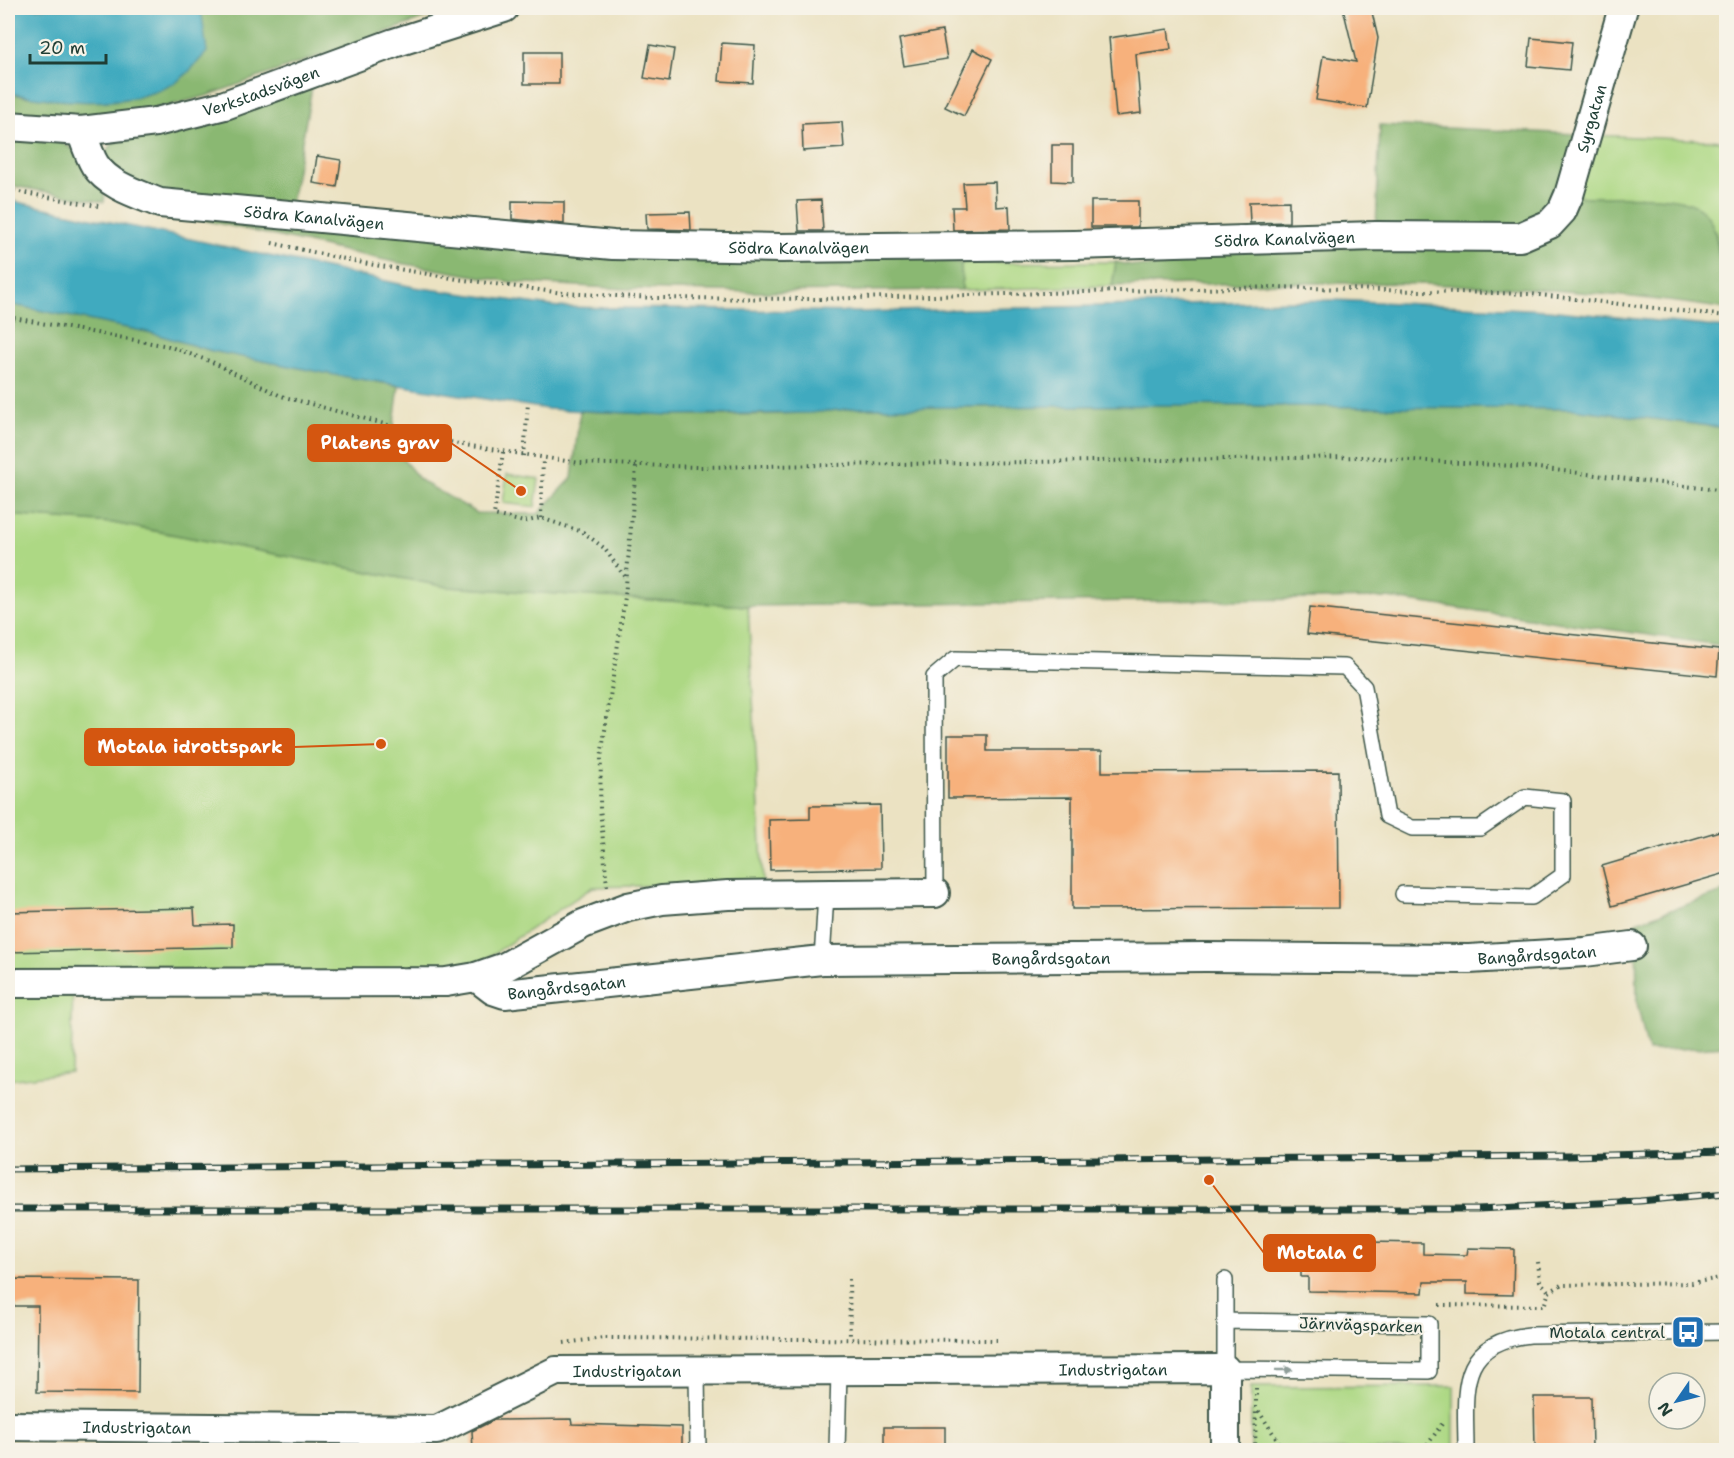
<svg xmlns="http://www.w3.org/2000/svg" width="1734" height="1458" viewBox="0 0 1734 1458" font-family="'Shantell Sans',sans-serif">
  <rect width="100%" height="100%" fill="#f7f3e8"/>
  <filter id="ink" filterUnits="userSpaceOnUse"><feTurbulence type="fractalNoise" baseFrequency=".0167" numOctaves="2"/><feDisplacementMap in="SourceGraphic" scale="12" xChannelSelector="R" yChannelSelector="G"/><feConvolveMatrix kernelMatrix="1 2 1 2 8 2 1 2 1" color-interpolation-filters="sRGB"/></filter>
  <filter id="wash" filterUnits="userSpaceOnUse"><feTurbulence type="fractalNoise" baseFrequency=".008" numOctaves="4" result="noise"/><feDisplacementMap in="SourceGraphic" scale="24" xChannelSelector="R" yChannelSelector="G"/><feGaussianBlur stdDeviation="1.35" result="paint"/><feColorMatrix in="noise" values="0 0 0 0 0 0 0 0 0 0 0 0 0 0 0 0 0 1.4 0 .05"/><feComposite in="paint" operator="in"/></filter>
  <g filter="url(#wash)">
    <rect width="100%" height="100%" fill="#ebe2c2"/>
    <g fill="#add884" stroke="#668a5c" stroke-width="1.5">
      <polygon points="1591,135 1726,141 1726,257 1719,256 1716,231 1597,198 1576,196"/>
      <polygon points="1116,262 1112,286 962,290 961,263"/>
      <polygon points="507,474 539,479 535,507 503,503"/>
      <polygon points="8,515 113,523 448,587 748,606 763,883 593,887 435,993 73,980 71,1072 8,1080"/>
      <polygon points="1454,1386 1454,1450 1251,1450 1251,1387"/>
    </g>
    <g fill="#8ab872" stroke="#547a53" stroke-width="1.5">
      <polygon points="195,8 454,8 206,96 164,107 79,118 8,113 8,93 28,97 202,15"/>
      <polygon points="312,87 290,208 167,199 110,172 102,157 114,142 157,134"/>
      <polygon points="1380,125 1576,134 1560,195 1525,230 1376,230"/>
      <path d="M 8,138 C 23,139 45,136 59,142 C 78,148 109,182 104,202 L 8,185 Z"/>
      <path d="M 1576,196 C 1609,200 1675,189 1701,209 C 1715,220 1717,240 1719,256 L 1726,257 L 1726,309 C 1524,278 1316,281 1112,286 L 1116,262 C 1156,271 1164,267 1200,249 L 1512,245 Z"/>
      <polygon points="190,217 904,252 961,263 962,290 759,292 627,289 511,282 394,262"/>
      <path d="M 8,304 L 152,333 L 212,351 L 399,386 L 391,445 L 421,481 L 477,513 L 538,514 L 572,478 L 580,411 C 672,415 766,419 857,408 L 1175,405 L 1573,409 L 1726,428 L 1726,646 L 1387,598 L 748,606 L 448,587 L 113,523 L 8,515 Z"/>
      <polygon points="1726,891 1726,1046 1648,1051 1637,1003 1636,922"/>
    </g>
    <g fill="#3faabf" stroke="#2f747a" stroke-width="1.5">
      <path d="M 8,8 L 195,8 L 202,15 L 207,52 C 197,62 186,78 173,84 C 124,110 60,102 8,93 Z"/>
      <polygon points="8,200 414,287 559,307 857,312 1334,300 1548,310 1726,328 1726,428 1573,409 1175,405 857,408 810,413 669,415 547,409 335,375 212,351 152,333 8,304"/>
    </g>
    <g id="blocks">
      <g fill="#f7b17b">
        <polygon points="1343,8 1371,8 1378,38 1367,108 1316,100 1323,56 1356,62"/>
        <polygon points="1168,29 1171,49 1136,54 1141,113 1116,116 1109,38"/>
        <polygon points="942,31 947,59 904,66 899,39"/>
        <polygon points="1531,38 1572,42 1569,70 1528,66"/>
        <polygon points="722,43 755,45 753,83 719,81"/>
        <polygon points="650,45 674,49 669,82 644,78"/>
        <polygon points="973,49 992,59 964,116 945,107"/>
        <rect x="524" y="52" width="35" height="32"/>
        <polygon points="842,122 844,148 803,151 802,124"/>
        <polygon points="1052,145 1073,145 1073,182 1052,181"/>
        <polygon points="317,156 341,160 337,187 313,183"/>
        <polygon points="995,182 996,207 1009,206 1010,229 953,230 952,207 965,207 963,183"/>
        <polygon points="821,200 823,231 799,231 797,201"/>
        <polygon points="512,201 564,202 564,224 512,219"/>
        <rect x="1091" y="201" width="47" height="26"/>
        <polygon points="1289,201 1289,222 1250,223 1249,202"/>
        <polygon points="690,212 691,230 647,229 646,213"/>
        <polygon points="1310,607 1719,650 1717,676 1307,634"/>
        <polygon points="948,735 987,735 987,751 1102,751 1102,772 1338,771 1339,908 1072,909 1072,797 948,798"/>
        <polygon points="880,805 881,868 770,870 769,820 810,819 810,806"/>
        <polygon points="1726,829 1726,873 1612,906 1602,866"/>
        <polygon points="194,908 195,925 233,924 233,947 8,952 8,912"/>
        <polygon points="1309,1241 1423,1243 1423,1254 1467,1255 1468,1248 1514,1249 1513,1295 1467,1294 1467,1282 1424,1282 1423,1293 1308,1291 1308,1277 1301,1277 1301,1255 1309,1255"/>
        <polygon points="8,1279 139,1280 138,1393 37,1392 38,1306 8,1306"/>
        <polygon points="1534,1397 1591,1397 1592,1450 1535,1450"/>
        <polygon points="571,1419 572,1424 682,1427 682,1450 473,1450 472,1431 494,1420"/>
        <rect x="884" y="1427" width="61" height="23"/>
      </g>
    </g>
  </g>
  <g filter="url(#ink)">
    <use href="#blocks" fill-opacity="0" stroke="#3e5649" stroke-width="1.5"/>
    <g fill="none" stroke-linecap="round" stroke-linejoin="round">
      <defs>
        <g id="lane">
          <polyline points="935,893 934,677 955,659 1345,667 1364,687 1387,816 1412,828 1480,828 1525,797 1563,801 1563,875 1532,897 1403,894"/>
          <polyline points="822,960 826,894"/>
          <polyline points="1225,1280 1225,1369 1429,1371 1429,1324 1225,1321"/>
          <polyline points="697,1371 698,1450"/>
          <polyline points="837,1450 839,1371"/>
          <path d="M 1466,1450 C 1466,1392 1455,1343 1530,1335 L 1726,1332"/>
        </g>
        <g id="street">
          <path id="s1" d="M 8,126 L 81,131 L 156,122 L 225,105 L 394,43 L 504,8"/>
          <path id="s2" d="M 81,131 C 85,142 89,155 95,165 C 109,186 138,194 160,203 L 613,245 L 780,248 L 1074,245 L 1376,236 L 1520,237 L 1550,224 L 1562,211 L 1569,195 L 1623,8"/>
          <path id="s3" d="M 476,977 L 493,990 L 505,994 L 822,960 L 1205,957 L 1469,959 L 1585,952 L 1632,946"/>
          <polyline points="8,983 446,982 476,977 505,967 583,924 628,907 662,900 728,895 935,893"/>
          <path id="s4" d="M 8,1426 L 437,1430 L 556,1371 L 1225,1369 L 1225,1450"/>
        </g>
      </defs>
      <use href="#lane" stroke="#3e5649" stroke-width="18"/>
      <use href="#street" stroke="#3e5649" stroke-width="32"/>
      <g stroke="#3e5649" stroke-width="4" stroke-dasharray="1.5 4.5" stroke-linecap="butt">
        <polyline points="8,190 98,206"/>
        <polyline points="272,243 363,263 457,279 563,293 654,298 817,299 1274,287 1531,294 1726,316"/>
        <polyline points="8,317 168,346 212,362 281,396 458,444 579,463 698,467 1361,457 1530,467 1726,491"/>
        <polyline points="503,452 494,515 524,522 541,518 583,532 604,548 625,577"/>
        <polyline points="524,456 528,403"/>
        <polyline points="541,518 543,459"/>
        <polyline points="607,886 600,807 601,757 625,597 636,467"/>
        <polyline points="1538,1262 1540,1281 1549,1292"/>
        <polyline points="849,1279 850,1339"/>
        <polyline points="1439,1305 1544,1306 1549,1292 1561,1285 1692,1283 1726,1277"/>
        <polyline points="564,1343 604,1338 997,1340"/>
        <polyline points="1256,1388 1256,1407 1284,1450"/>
        <polyline points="1255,1450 1256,1409"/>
        <polyline points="1424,1450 1444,1421"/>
      </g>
      <use href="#lane" stroke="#fff" stroke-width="15"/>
      <use href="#street" stroke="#fff" stroke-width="28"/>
      <defs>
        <g id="rail">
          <polyline points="8,1169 1568,1156 1726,1152"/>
          <polyline points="8,1209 1478,1209 1640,1201 1726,1193"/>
        </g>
      </defs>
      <use href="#rail" stroke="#1f3d34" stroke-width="7"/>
      <use href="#rail" stroke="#f7f3e8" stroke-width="4.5" stroke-dasharray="14" stroke-linecap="butt"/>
    </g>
    <defs><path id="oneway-solid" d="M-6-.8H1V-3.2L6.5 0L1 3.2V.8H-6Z" transform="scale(1.5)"/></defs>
    <use fill="#8f9e9a" href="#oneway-solid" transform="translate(1284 1370)"/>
  </g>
  <defs>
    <symbol id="bus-square" viewBox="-11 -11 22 22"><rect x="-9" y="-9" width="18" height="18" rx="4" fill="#1f6fb2" stroke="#f7f3e8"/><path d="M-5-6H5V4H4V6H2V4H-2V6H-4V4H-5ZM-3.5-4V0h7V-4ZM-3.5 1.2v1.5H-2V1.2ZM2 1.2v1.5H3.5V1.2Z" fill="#fff"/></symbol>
  </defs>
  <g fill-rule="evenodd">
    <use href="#bus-square" x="1669" y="1313" width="38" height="38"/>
  </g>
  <g text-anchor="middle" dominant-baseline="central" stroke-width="4.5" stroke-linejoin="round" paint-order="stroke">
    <g font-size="16" fill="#1f3d34" stroke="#f7f3e8">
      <text stroke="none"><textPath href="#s1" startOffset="258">Verkstadsvägen</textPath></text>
      <text stroke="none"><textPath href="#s2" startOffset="1623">Syrgatan</textPath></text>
      <text stroke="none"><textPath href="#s2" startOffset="268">Södra Kanalvägen</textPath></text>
      <text stroke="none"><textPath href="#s2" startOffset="1240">Södra Kanalvägen</textPath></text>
      <text stroke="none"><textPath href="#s2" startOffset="754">Södra Kanalvägen</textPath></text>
      <text stroke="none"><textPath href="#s3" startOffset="1068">Bangårdsgatan</textPath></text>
      <text stroke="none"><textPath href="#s3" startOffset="582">Bangårdsgatan</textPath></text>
      <text stroke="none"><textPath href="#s3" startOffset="96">Bangårdsgatan</textPath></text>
      <text transform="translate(1361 1325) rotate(2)">Järnvägsparken</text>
      <text stroke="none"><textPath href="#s4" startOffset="1119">Industrigatan</textPath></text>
      <text stroke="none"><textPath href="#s4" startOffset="633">Industrigatan</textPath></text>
      <text stroke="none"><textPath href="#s4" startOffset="129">Industrigatan</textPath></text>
    </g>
    <g font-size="16" fill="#1f3d34" stroke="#f7f3e8" text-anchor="end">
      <text x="1665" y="1332">Motala central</text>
    </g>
  </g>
  <path fill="none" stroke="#d45610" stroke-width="2" d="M521 491L451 443M381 744L294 747M1209 1180L1264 1253"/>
  <g fill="#d45610" stroke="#f7f3e8" stroke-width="2">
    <circle cx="521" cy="491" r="6"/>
    <circle cx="381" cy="744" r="6"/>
    <circle cx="1209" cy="1180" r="6"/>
  </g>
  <g fill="#d45610" stroke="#d45610" stroke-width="2">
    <rect x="308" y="425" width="143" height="36" rx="6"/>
    <rect x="85" y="729" width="209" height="36" rx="6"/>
    <rect x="1264" y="1235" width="111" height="36" rx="6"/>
  </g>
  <g font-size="18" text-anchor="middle" font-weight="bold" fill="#fff">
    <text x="380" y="449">Platens grav</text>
    <text x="190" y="753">Motala idrottspark</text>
    <text x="1320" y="1259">Motala C</text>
  </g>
  <rect width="1734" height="1458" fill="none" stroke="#f7f3e8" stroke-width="30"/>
  <g transform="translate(1677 1401) rotate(235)"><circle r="28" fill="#f7f3e8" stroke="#a1aaa0" stroke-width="1.5"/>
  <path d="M0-4.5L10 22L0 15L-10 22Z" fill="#1f6fb2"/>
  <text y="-9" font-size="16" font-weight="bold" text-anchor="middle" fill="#1f3d34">N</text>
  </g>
  <path d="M30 54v9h76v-9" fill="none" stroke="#1f3d34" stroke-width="3"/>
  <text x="39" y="54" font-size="18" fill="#1f3d34" stroke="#f7f3e8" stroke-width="4.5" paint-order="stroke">20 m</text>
</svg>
